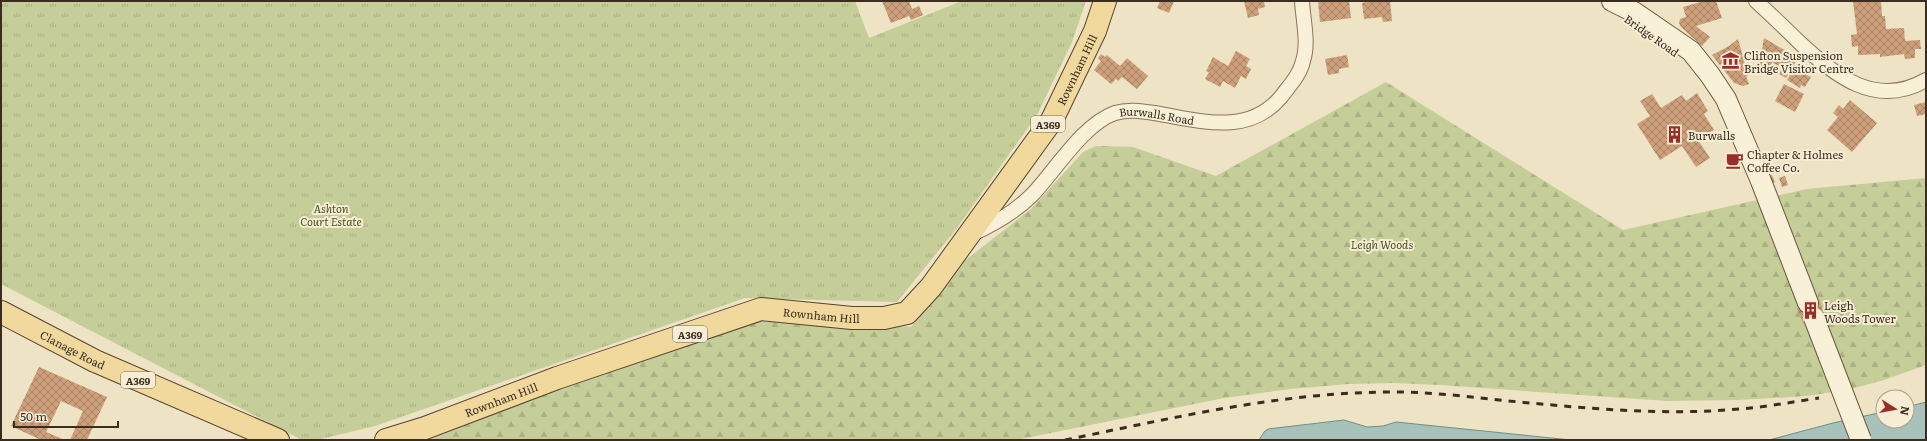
<svg xmlns="http://www.w3.org/2000/svg" width="1927" height="441" viewBox="0 0 1927 441" font-family="Literata,serif">
  <defs>
    <pattern id="forest-firs" width="22" height="20" patternUnits="userSpaceOnUse"><rect width="22" height="20" fill="#c5cd98"/><path d="M5 1l3.5 6h-7zM16 11l3.5 6h-7z" fill="#aab083"/></pattern>
    <pattern id="park-tufts" width="24" height="20" patternUnits="userSpaceOnUse"><rect width="24" height="20" fill="#c5cd98"/><path d="M3 7l-1-3M5 7V3M7 7l1-3M15 17l-1-3M17 17v-4M19 17l1-3" fill="none" stroke="#aab083"/></pattern>
    <pattern id="building-cross-hatch" width="8" height="8" patternUnits="userSpaceOnUse"><rect width="8" height="8" fill="#cd9f7b"/><path d="M0 0l8 8M0 8l8-8" fill="none" stroke="#a78264"/></pattern>
  </defs>
  <rect width="100%" height="100%" fill="#eee3c5"/>
  <polygon fill="url(#forest-firs)" points="1386,82 1623,230 1807,189 1926,178 1926,365 1884,380 1847,390 1806,396 1738,400 1667,401 1440,385 1394,383 1349,384 1290,389 1224,398 1016,440 428,440 693,337 763,318 911,327 954,269 1031,209 1083,152 1096,146 1133,147 1216,176"/>
  <polygon fill="url(#park-tufts)" points="1,1 855,1 869,38 962,1 1086,1 1072,42 1037,115 957,228 897,302 745,298 375,426 317,440 302,440 1,284"/>
  <g fill="#a7c2ba" stroke="#6d9088">
    <polygon points="1926,402 1926,440 1769,440 1833,423 1883,412 1883,421 1907,421 1907,407"/>
    <polygon points="1344,420 1367,427 1383,426 1396,422 1571,440 1259,440 1264,432 1268,429"/>
  </g>
  <g fill="url(#building-cross-hatch)">
    <polygon points="882,1 909,1 912,9 919,6 923,15 911,20 909,16 891,23"/>
    <polygon points="1160,1 1174,1 1169,13 1157,8"/>
    <polygon points="1244,1 1264,1 1265,7 1258,9 1259,15 1248,18"/>
    <polygon points="1318,1 1349,1 1351,18 1320,22"/>
    <polygon points="1373,1 1390,1 1392,21 1383,22 1382,17 1364,19 1362,3"/>
    <polygon points="1704,1 1716,1 1722,18 1696,26 1710,37 1702,46 1681,27 1679,23 1680,19 1686,17 1683,7"/>
    <polygon points="1853,1 1881,1 1882,16 1885,16 1886,29 1904,28 1905,41 1920,40 1921,49 1915,49 1915,58 1905,59 1904,54 1880,57 1880,54 1858,55 1858,46 1852,47 1851,35 1857,34"/>
    <polygon points="1764,38 1798,58 1786,78 1779,74 1782,68 1772,62 1770,73 1758,71"/>
    <polygon points="1738,39 1748,75 1746,76 1749,84 1743,86 1734,83 1712,55 1729,46"/>
    <polygon points="1236,51 1250,59 1246,66 1251,69 1246,79 1241,76 1235,88 1223,81 1220,87 1205,79 1209,72 1206,71 1213,57 1228,66"/>
    <polygon points="1101,54 1105,57 1107,55 1120,66 1127,58 1148,76 1137,89 1122,77 1118,81 1116,79 1111,84 1094,70 1101,61 1098,58"/>
    <polygon points="1347,55 1349,67 1339,69 1339,73 1328,75 1325,59"/>
    <polygon points="1796,65 1809,72 1807,75 1811,77 1805,87 1801,85 1800,88 1787,80"/>
    <polygon points="1784,84 1804,94 1795,112 1775,101"/>
    <polygon points="1697,93 1708,111 1704,114 1714,130 1698,140 1710,158 1696,167 1682,146 1660,160 1637,124 1650,116 1640,101 1652,94 1661,108 1682,95 1686,101"/>
    <polygon points="1850,100 1877,123 1852,152 1827,130 1838,117 1833,113 1839,105 1843,109"/>
    <polygon points="1926,102 1926,114 1917,116 1914,105"/>
    <polygon points="1772,175 1775,182 1768,184 1765,178"/>
    <polygon points="1785,176 1788,185 1782,187 1779,178"/>
    <polygon points="1819,299 1824,314 1803,323 1797,308"/>
    <polygon points="39,367 107,397 87,440 70,440 83,411 61,401 46,432 65,440 41,440 11,426"/>
  </g>
  <g fill="none" stroke-linecap="round" stroke-linejoin="round">
    <defs>
      <g id="street">
        <path d="M 1756,1 C 1771,15 1786,29 1800,43 C 1836,76 1876,109 1926,80"/>
        <path id="s1" d="M 972,234 C 994,224 1014,213 1032,195 C 1055,171 1083,124 1115,113 C 1128,109 1141,111 1154,113 C 1199,120 1247,137 1281,97 C 1289,86 1300,75 1303,61 C 1309,43 1303,20 1302,1"/>
      </g>
      <polyline id="secondary" points="1612,1 1634,12 1691,51 1710,75 1726,99 1761,181 1808,303"/>
      <g id="primary">
        <path id="s2" d="M 1,312 L 95,361 L 278,440"/>
        <path id="s3" d="M 386,440 L 425,428 L 557,378 L 761,309 L 852,318 L 884,318 L 907,313 L 931,287 L 1052,120 L 1095,31 L 1105,1"/>
      </g>
    </defs>
    <use href="#street" stroke="#8a755b" stroke-width="16"/>
    <use href="#secondary" stroke="#6b563e" stroke-width="22"/>
    <use href="#primary" stroke="#57432f" stroke-width="24"/>
    <use href="#street" stroke="#f9f0d8" stroke-width="14"/>
    <use href="#secondary" stroke="#f9f0d8" stroke-width="20"/>
    <use href="#primary" stroke="#f1d99d" stroke-width="22"/>
    <path stroke="#3a2c1f" stroke-width="3" stroke-dasharray="7 7" stroke-linecap="butt" d="M 1065,440 C 1173,418 1282,392 1393,392 C 1443,392 1492,400 1541,404 C 1607,410 1674,415 1739,409 C 1766,407 1792,402 1819,398"/>
    <defs>
      <polyline id="secondary-bridge" points="1814,318 1861,440"/>
    </defs>
    <use href="#secondary-bridge" stroke="#6b563e" stroke-width="22" stroke-linecap="butt"/>
    <use href="#secondary-bridge" stroke="#f9f0d8" stroke-width="20"/>
  </g>
  <defs>
    <symbol id="museum-bare" viewBox="-9 -9 18 18"><path d="M0-6L6-3V-2H-6V-3ZM-5-1h2V3h-2ZM-1-1h2V3h-2ZM3-1h2V3H3ZM-6 4H6V6H-6Z" fill="#992d2a" stroke="#f6edd4" stroke-width="2.5" paint-order="stroke"/></symbol>
    <symbol id="building-bare" viewBox="-9 -9 18 18"><path d="M-4-6H4V6H1V3H-1V6H-4ZM-2.5-4.3h1.7v1.8h-1.7ZM.8-4.3h1.7v1.8H.8ZM-2.5-1h1.7V.8h-1.7ZM.8-1h1.7V.8H.8Z" fill="#992d2a" stroke="#f6edd4" stroke-width="2.5" paint-order="stroke"/></symbol>
    <symbol id="cafe-bare" viewBox="-9 -9 18 18"><path d="M-5.5-4.5H6V0H3Q3 3.5 0 3.5H-2.5Q-5.5 3.5-5.5 0ZM3-3.2v2h1.7v-2ZM-6 4.5H4V6H-6Z" fill="#992d2a" stroke="#f6edd4" stroke-width="2.5" paint-order="stroke"/></symbol>
  </defs>
  <g fill-rule="evenodd">
    <use href="#museum-bare" x="1718" y="48" width="25" height="25"/>
    <use href="#building-bare" x="1662" y="122" width="25" height="25"/>
    <use href="#cafe-bare" x="1722" y="148" width="25" height="25"/>
    <use href="#building-bare" x="1798" y="298" width="25" height="25"/>
  </g>
  <g text-anchor="middle" dominant-baseline="central" stroke-width="4" stroke-linejoin="round" paint-order="stroke">
    <g fill="#f6edd4" stroke="#726655" stroke-width="1">
      <rect x="1031" y="116" width="34" height="16" rx="3"/>
      <rect x="673" y="326" width="34" height="16" rx="3"/>
      <rect x="121" y="372" width="34" height="16" rx="3"/>
    </g>
    <g font-size="10" font-weight="bold" fill="#3a2c1f">
      <text x="1048" y="124">A369</text>
      <text x="690" y="334">A369</text>
      <text x="138" y="380">A369</text>
    </g>
    <g font-size="11" fill="#3a2c1f" stroke="#f6edd4">
      <text transform="translate(1652 35) rotate(35)">Bridge Road</text>
      <text stroke="none"><textPath href="#s3" startOffset="842">Rownham Hill</textPath></text>
      <text stroke="none"><textPath href="#s1" startOffset="232">Burwalls Road</textPath></text>
      <text stroke="none"><textPath href="#s3" startOffset="458">Rownham Hill</textPath></text>
      <text stroke="none"><textPath href="#s2" startOffset="81">Clanage Road</textPath></text>
      <text stroke="none"><textPath href="#s3" startOffset="122">Rownham Hill</textPath></text>
    </g>
    <g font-size="11" fill="#3a2c1f" stroke="#f6edd4" text-anchor="start">
      <text x="1744" y="55">Clifton Suspension<tspan x="1744" dy="13">Bridge Visitor Centre</tspan></text>
      <text x="1688" y="135">Burwalls</text>
      <text x="1747" y="154">Chapter &amp; Holmes<tspan x="1747" dy="13">Coffee Co.</tspan></text>
      <text x="1824" y="305">Leigh<tspan x="1824" dy="13">Woods Tower</tspan></text>
    </g>
    <g font-size="11" font-style="italic" fill="#485625" stroke="#f6edd4">
      <text x="331" y="208">Ashton<tspan x="331" dy="13">Court Estate</tspan></text>
      <text x="1382" y="244">Leigh Woods</text>
    </g>
  </g>
  <rect width="1927" height="441" fill="none" stroke="#3a2c1f" stroke-width="4"/>
  <g transform="translate(1895 409) rotate(101)"><circle r="19" fill="#f6edd4" stroke="#aba08c"/>
  <path d="M0-3L7 15L0 10L-7 15Z" fill="#992d2a"/>
  <text y="-6" font-size="11" font-weight="bold" text-anchor="middle" fill="#3a2c1f">N</text>
  </g>
  <path d="M14 421v6h104v-6" fill="none" stroke="#3a2c1f" stroke-width="2"/>
  <text x="20" y="421" font-size="12" fill="#3a2c1f" stroke="#f6edd4" stroke-width="3" paint-order="stroke">50 m</text>
</svg>
